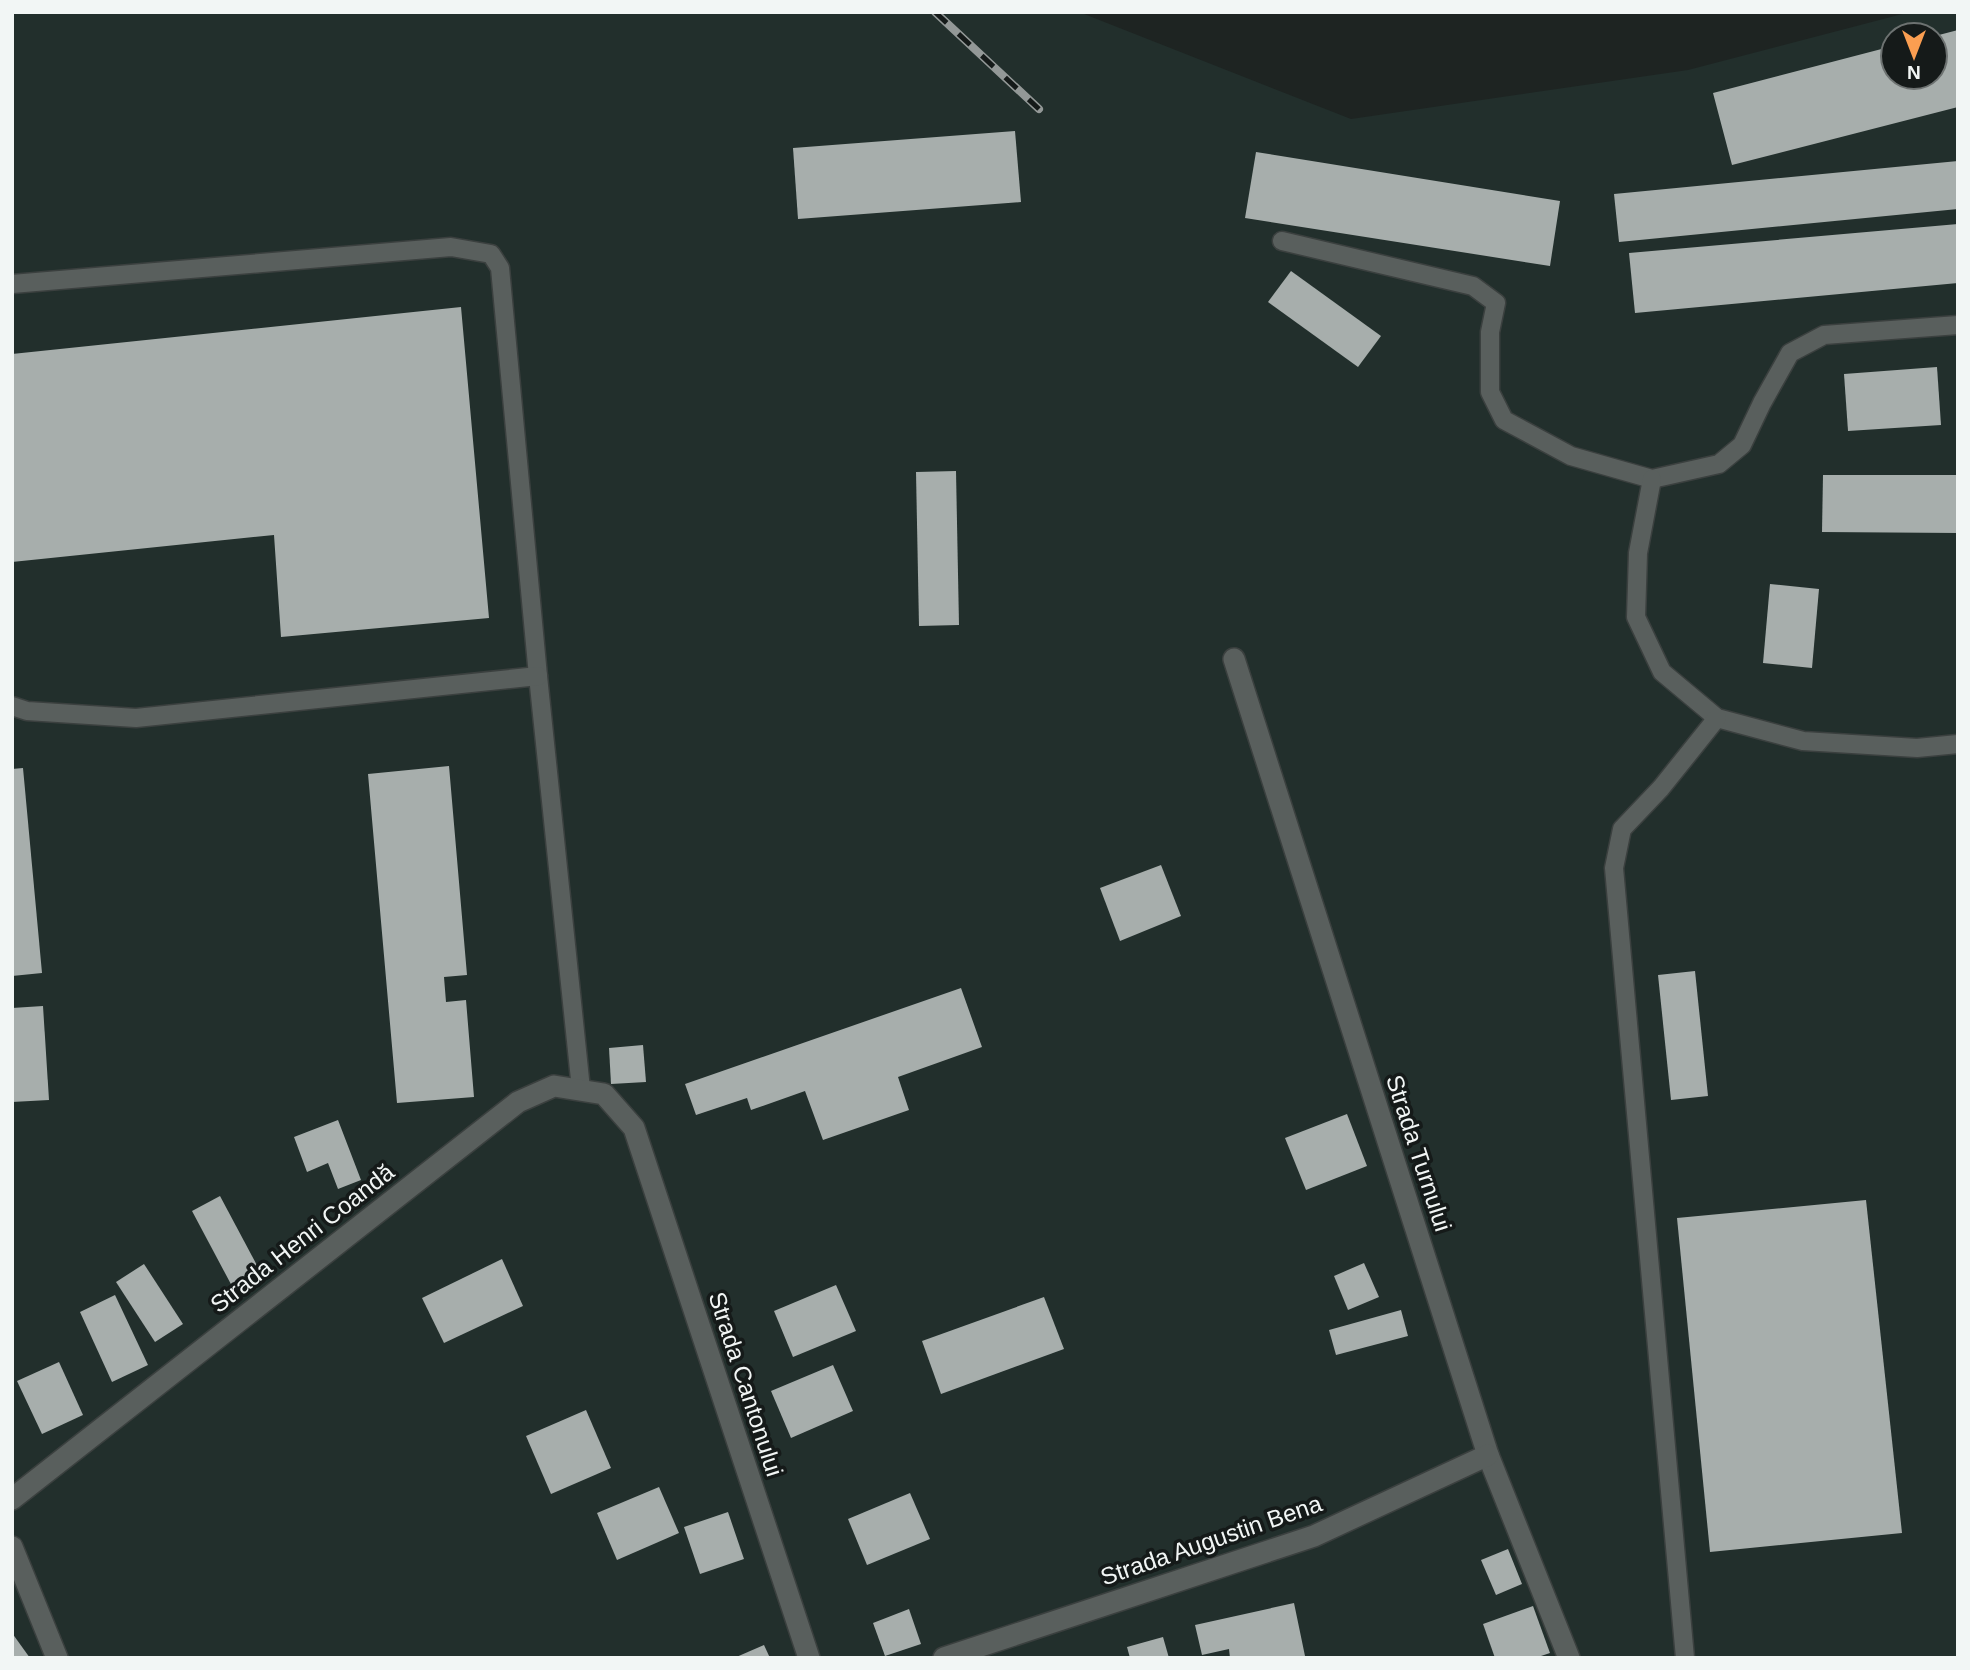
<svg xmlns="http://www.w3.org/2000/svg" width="1970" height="1670" viewBox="0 0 1970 1670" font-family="Helvetica,sans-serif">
  <rect width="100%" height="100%" fill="#1e2422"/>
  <path fill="#222f2c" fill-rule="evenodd" d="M 12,12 L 1079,12 L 1351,119 L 1688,70 L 1910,12 L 1958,12 L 1958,1658 L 12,1658 ZM 1893,35 L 1935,35 L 1935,77 L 1893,77 Z"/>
  <g fill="#a7aeac">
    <polygon points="1958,30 1958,107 1732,165 1713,93 1893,46 1893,77 1935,77 1935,36"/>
    <polygon points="1015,131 1021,202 798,219 793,148"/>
    <polygon points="1256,152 1560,201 1550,266 1245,218"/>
    <polygon points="1958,161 1958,209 1619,242 1614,194"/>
    <polygon points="1958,224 1958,283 1635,313 1629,253"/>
    <polygon points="1291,271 1381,336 1358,367 1268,302"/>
    <polygon points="461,307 489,618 281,637 274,535 12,562 12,354"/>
    <polygon points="1937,367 1941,425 1848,431 1844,374"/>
    <polygon points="956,471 959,625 919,626 916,472"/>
    <polygon points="1823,475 1958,475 1958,533 1822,532"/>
    <polygon points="1770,584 1819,589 1812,668 1763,663"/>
    <polygon points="449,766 467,975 444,977 446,1002 466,1000 474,1097 397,1103 368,774"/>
    <polygon points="23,768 42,973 12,976 12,769"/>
    <polygon points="1161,865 1181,916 1120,941 1100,888"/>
    <polygon points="1695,971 1708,1096 1671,1100 1658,975"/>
    <polygon points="961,988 982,1047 898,1077 909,1110 823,1140 805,1091 751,1110 747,1098 696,1115 685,1084"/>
    <polygon points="43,1006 49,1100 12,1102 12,1008"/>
    <polygon points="643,1045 646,1082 611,1084 609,1048"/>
    <polygon points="1347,1114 1367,1166 1306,1190 1285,1138"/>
    <polygon points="338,1120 361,1180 338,1189 328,1163 307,1172 294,1137"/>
    <polygon points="220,1196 261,1273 233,1288 192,1211"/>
    <polygon points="1866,1200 1902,1533 1710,1552 1677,1218"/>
    <polygon points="502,1259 523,1306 444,1343 422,1298"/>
    <polygon points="1364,1263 1379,1297 1348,1310 1334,1276"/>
    <polygon points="144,1264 183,1324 155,1342 116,1282"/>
    <polygon points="836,1285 856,1331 793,1357 774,1311"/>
    <polygon points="115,1295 148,1365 112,1382 80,1312"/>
    <polygon points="1044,1297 1064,1349 941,1394 922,1341"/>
    <polygon points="1401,1310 1408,1336 1336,1355 1329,1330"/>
    <polygon points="59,1362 83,1415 42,1434 17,1381"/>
    <polygon points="833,1365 853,1411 791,1438 771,1391"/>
    <polygon points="586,1410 611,1468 551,1494 526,1436"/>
    <polygon points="659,1487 679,1533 617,1560 597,1513"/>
    <polygon points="910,1493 930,1539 867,1565 848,1519"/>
    <polygon points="728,1512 744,1559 700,1574 684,1527"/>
    <polygon points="1508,1549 1522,1584 1496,1595 1481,1560"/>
    <polygon points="1294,1603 1305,1656 1230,1658 1229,1649 1202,1655 1195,1625"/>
    <polygon points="1533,1606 1550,1653 1535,1658 1495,1658 1483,1624"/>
    <polygon points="909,1609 921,1644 885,1656 873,1623"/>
    <polygon points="12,1633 30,1658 12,1658"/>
    <polygon points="1163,1637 1169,1658 1130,1658 1127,1647"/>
    <polygon points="764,1645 770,1658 734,1658"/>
  </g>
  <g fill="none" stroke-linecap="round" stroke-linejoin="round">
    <defs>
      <g id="service">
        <polyline points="1282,241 1473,286 1496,303 1490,332 1490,392 1504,420 1571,456 1652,479 1719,464 1742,445 1762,403 1790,353 1824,335 1958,325"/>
        <polyline points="12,284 451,247 491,254 500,268 538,676 581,1089"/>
        <polyline points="1652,479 1638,553 1636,617 1662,672 1717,718 1803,741 1917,748 1958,744"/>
        <polyline points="12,706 27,711 136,718 538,676"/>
        <polyline points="1685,1658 1614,868 1622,829 1661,788 1717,718"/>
      </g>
      <g id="minor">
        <polyline points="1234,659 1488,1455 1569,1658"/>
        <polyline points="12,1499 518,1102 554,1086 604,1094 634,1128 809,1658"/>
        <polyline points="12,1547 57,1658"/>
        <polyline points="944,1658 1314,1536 1488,1455"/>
      </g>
    </defs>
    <use href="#service" stroke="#3b403f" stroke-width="21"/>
    <use href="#minor" stroke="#3b403f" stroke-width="24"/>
    <use href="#service" stroke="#595f5d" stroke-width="18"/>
    <use href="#minor" stroke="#595f5d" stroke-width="21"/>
    <defs>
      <polyline id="rail" points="935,12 1039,109"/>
    </defs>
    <use href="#rail" stroke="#939897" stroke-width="8"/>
    <use href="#rail" stroke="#151a19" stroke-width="5" stroke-dasharray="16" stroke-linecap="butt"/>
  </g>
  <g text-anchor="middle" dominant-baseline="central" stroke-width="7" stroke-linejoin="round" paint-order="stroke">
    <g font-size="24" fill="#f2f6f5" stroke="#151a19">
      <text transform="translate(1419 1153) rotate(72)">Strada Turnului</text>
      <text transform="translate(302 1238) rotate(-38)">Strada Henri Coandă</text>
      <text transform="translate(746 1384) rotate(72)">Strada Cantonului</text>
      <text transform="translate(1211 1540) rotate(-19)">Strada Augustin Bena</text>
    </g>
  </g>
  <rect width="1970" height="1670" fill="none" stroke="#f2f6f5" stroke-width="28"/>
  <g transform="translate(1914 56) rotate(180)"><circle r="33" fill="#151a19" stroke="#6d7271" stroke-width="2"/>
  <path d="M0-5L12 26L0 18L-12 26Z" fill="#fb9e51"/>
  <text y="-10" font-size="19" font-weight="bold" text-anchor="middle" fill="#f2f6f5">N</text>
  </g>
</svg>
